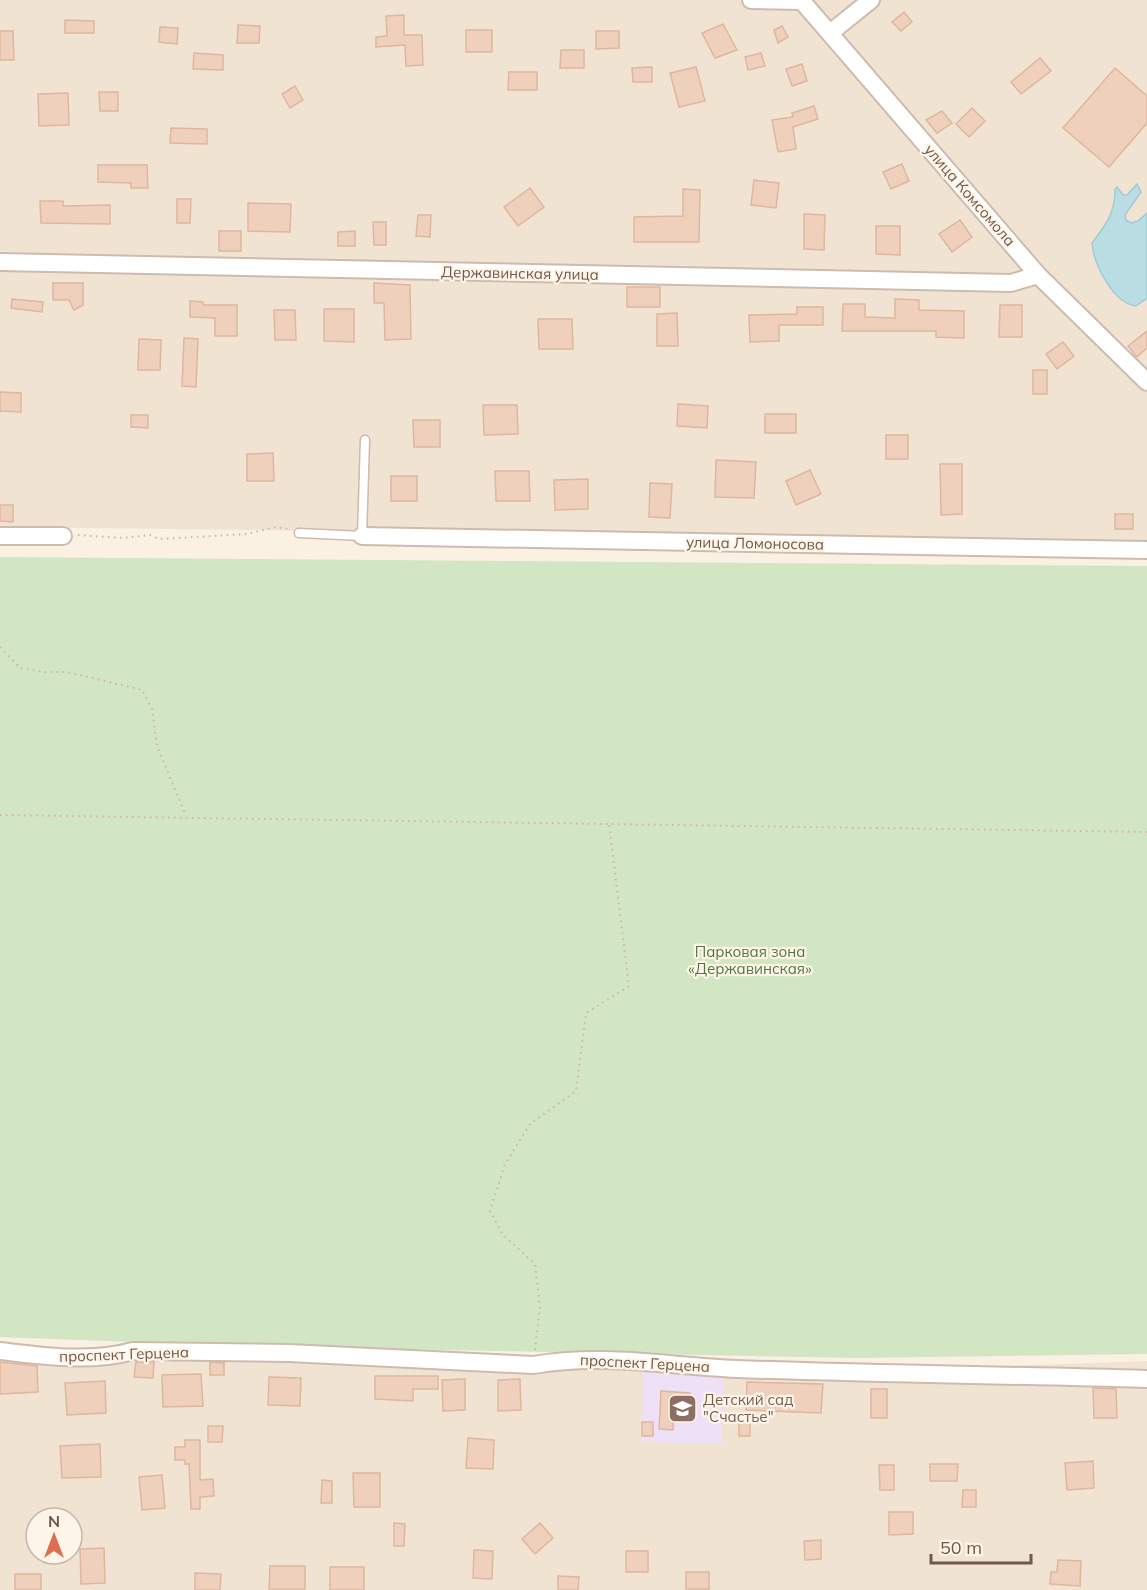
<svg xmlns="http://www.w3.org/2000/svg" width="1147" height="1590" viewBox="0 0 1147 1590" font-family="Mulish,sans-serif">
  <rect width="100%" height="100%" fill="#faf1e3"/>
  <g fill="#f1e3d2" fill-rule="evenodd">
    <polygon points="0,0 1147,0 1147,540 0,527"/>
    <path d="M 0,1351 L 821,1372 L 1147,1361 L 1147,1590 L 0,1590 ZM 36,1518 L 72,1518 L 72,1554 L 36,1554 Z"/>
  </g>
  <polygon fill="#eee0f6" points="643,1370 723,1373 722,1444 642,1442"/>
  <polygon fill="#d2e6c3" points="0,557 1147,566 1147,1354 857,1358 240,1346 0,1337"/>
  <path fill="#b9dde2" stroke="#a1ccd3" stroke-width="1.5" d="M 1137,184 L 1141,192 L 1125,215 L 1126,220 L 1131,223 L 1138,221 L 1147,213 L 1147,298 L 1136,306 C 1113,303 1094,265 1092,243 C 1106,224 1115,214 1115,189 L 1117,187 L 1123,195 L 1127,195 Z"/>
  <g fill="#eed0bd" stroke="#dfb69f" stroke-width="1.5">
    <polygon points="904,12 912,22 901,31 892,22"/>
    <polygon points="404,15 404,35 422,35 423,65 406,66 405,45 376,47 376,37 387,36 386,16"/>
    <polygon points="65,20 94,21 94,33 65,33"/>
    <polygon points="723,24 737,50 715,58 702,33"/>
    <polygon points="238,25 260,26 259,43 237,43"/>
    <polygon points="782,26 788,37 778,43 774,30"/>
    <polygon points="160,27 178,28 177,44 159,42"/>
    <rect x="466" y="30" width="26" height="22"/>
    <polygon points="0,31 13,31 14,60 0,60"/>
    <polygon points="596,31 619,31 619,48 596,49"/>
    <polygon points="561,50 584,50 584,68 560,68"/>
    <polygon points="194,53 223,55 223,70 193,69"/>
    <polygon points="761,53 765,66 748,70 745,57"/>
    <polygon points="1040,58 1051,71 1021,94 1011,82"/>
    <polygon points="802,64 807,81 792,86 786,69"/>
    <polygon points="652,67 652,82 633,82 632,68"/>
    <polygon points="696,67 705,101 679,107 670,73"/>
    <polygon points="1115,68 1147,96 1147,123 1109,167 1063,128"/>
    <polygon points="509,72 537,72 537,90 508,90"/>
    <polygon points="295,86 303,100 290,108 282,94"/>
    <polygon points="99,92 118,92 118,111 100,111"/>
    <polygon points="68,93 69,125 39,126 38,94"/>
    <polygon points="814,106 818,119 793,127 796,149 778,152 772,120 793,117 792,113"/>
    <polygon points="972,108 985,121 969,137 956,124"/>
    <polygon points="942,111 952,123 937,133 926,120"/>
    <polygon points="171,128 207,129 207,144 170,143"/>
    <polygon points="902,164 909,181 891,189 883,172"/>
    <polygon points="98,165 147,165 148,188 131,188 131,183 98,182"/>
    <polygon points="754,180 779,183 776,208 751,205"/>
    <polygon points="530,188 544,207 518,226 504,207"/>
    <polygon points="683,189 700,190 699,242 634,242 634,217 683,216"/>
    <polygon points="177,199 191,199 190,223 177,223"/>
    <polygon points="40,201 63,201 63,206 110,205 110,224 41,223"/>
    <polygon points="248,203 291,204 290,232 248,231"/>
    <polygon points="804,214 825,215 824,250 804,249"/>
    <polygon points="418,215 431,215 430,237 416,236"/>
    <polygon points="960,220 972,237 952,252 939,234"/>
    <polygon points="373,222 386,222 386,245 374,245"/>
    <polygon points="876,226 900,226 900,255 876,254"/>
    <rect x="219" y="231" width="22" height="20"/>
    <polygon points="355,231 355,246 338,246 338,232"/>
    <polygon points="53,283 83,283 83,305 74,310 69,300 53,300"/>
    <polygon points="374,283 410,285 411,339 385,340 384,303 374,303"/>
    <rect x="627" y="287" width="33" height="20"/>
    <polygon points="12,299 43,302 42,312 11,308"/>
    <polygon points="895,299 919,300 919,310 964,311 964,338 936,337 936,331 842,331 843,304 865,304 865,317 895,318"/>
    <polygon points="190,301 203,302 203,305 237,305 237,336 215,336 215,318 190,317"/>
    <polygon points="1000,305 1022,305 1022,337 999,337"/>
    <polygon points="797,307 823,307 823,325 779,325 779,341 750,342 749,315 797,314"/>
    <polygon points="324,309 354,309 354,342 324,341"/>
    <polygon points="274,310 295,310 296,340 275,340"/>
    <polygon points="677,313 678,346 657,346 657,314"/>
    <polygon points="538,319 572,319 573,349 539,349"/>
    <polygon points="1147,331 1147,348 1137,357 1128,346"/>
    <polygon points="184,338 198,339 196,387 182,386"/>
    <polygon points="139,339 161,340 160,370 138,370"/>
    <polygon points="1063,342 1074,356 1057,369 1046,354"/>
    <rect x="1033" y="370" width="14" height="24"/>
    <polygon points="0,392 21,393 21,412 0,411"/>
    <polygon points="678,404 708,406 707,428 677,426"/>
    <polygon points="483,405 517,405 518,434 484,435"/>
    <rect x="765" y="414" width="31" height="19"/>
    <polygon points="131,415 148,415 148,428 131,427"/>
    <polygon points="413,420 440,420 440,447 414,447"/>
    <rect x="886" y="435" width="22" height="24"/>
    <polygon points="273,453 274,481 247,481 247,454"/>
    <polygon points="716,460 756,462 754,498 715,497"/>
    <polygon points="940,464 962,464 962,514 941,515"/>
    <polygon points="810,470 821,494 796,505 786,481"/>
    <polygon points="495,471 529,471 530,501 496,501"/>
    <rect x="391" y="476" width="26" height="25"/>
    <polygon points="588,479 588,509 555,510 554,480"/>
    <polygon points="650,483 672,484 670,518 649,517"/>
    <polygon points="0,505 13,505 13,522 0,521"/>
    <rect x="1115" y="514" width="18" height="15"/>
    <polygon points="0,1362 37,1366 38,1392 0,1394"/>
    <polygon points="136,1362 154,1362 153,1378 134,1377"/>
    <polygon points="210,1362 224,1363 224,1375 210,1375"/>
    <polygon points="201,1374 203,1406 163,1407 162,1375"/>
    <polygon points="375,1376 438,1376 438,1389 413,1389 413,1401 375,1399"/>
    <polygon points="269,1377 301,1378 300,1406 268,1405"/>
    <polygon points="465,1379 465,1410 443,1411 442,1380"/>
    <polygon points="520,1379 521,1410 498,1411 498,1380"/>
    <polygon points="105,1381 106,1413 67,1415 65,1383"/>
    <polygon points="747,1382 823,1384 821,1413 746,1410"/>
    <polygon points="1093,1388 1116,1389 1117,1418 1094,1418"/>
    <rect x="871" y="1389" width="16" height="29"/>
    <polygon points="661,1391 690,1393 689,1421 673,1421 673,1430 659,1429"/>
    <rect x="642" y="1422" width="11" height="14"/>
    <rect x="739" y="1422" width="11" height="14"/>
    <polygon points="208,1426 223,1426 222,1442 208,1442"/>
    <polygon points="468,1438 494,1440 493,1469 466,1468"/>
    <polygon points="185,1440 200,1440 200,1480 213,1479 214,1496 200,1497 200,1509 191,1509 189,1464 185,1464 185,1460 175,1460 175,1447 185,1447"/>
    <polygon points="100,1444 101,1477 62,1478 60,1446"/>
    <polygon points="1093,1461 1094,1488 1067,1490 1065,1463"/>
    <polygon points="930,1464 958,1464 957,1481 930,1481"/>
    <polygon points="879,1465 894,1465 894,1490 880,1490"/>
    <polygon points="353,1473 380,1473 380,1507 354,1507"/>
    <polygon points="162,1475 165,1508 142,1510 139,1477"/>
    <polygon points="322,1480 332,1481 332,1503 321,1503"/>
    <polygon points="963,1490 976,1490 976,1507 962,1507"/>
    <polygon points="889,1512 913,1512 913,1534 889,1535"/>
    <polygon points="394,1523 405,1524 404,1546 394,1546"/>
    <polygon points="540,1523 553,1538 535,1554 522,1539"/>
    <polygon points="821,1540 821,1559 805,1560 804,1541"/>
    <polygon points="104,1548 105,1583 81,1584 80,1549"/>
    <polygon points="474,1550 493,1551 492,1579 473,1578"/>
    <rect x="626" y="1551" width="22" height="21"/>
    <polygon points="1058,1560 1081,1561 1080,1586 1050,1584 1051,1572 1057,1572"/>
    <polygon points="270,1566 305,1566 305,1589 269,1589"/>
    <rect x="330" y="1567" width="34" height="23"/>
    <rect x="686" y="1572" width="23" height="17"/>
    <polygon points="195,1573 221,1574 220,1590 195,1590"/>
    <rect x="15" y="1574" width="26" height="16"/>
    <polygon points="558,1576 579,1577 578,1590 558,1590"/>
  </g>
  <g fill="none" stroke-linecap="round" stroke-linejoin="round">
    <defs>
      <polyline id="service" points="299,533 362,536 365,440"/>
      <g id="minor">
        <polyline points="751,0 802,1"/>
        <polyline points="801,0 1038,275 1147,382"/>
        <polyline points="830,33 871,0"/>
        <polyline points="0,262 1011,283 1038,275"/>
        <polyline points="0,536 63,536"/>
        <polyline points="362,536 1147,550"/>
        <path d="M 0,1351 C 44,1356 90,1363 133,1351 L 289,1353 L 533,1365 C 604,1353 666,1366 737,1369 C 874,1374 1010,1375 1147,1379"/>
      </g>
    </defs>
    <use href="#service" stroke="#cdbbae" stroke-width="11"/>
    <use href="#minor" stroke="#cdbbae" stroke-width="20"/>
    <g stroke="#d2b3a1" stroke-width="2" stroke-dasharray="1.5 4.5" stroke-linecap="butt">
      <polyline points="78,535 122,538 150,535 159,539 247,534 276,527 288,529"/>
      <polyline points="0,647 20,668 43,672 67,672 142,690 152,709 157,746 186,816"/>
      <polyline points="0,815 1147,832"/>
      <polyline points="535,1350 540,1306 535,1264 503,1235 490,1211 505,1164 530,1124 576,1091 586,1013 629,986 609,824"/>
    </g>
    <use href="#service" stroke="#fff" stroke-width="8"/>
    <use href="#minor" stroke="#fff" stroke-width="16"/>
  </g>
  <defs>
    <symbol id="school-square" viewBox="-11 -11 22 22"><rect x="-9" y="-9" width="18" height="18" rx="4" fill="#8d6e63" stroke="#fef5e9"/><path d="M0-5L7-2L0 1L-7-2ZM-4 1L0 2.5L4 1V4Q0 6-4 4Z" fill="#fff"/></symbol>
  </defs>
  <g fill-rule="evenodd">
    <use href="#school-square" x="666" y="1392" width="33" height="33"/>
  </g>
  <g text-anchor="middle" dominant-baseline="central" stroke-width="4.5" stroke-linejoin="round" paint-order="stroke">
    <g font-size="15" fill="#70584b" stroke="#fef5e9">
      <text transform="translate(970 195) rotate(49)">улица Комсомола</text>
      <text transform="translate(520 273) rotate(1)">Державинская улица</text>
      <text transform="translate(755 543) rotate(1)">улица Ломоносова</text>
      <text transform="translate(124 1354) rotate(-2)">проспект Герцена</text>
      <text transform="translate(645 1363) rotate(3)">проспект Герцена</text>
    </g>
    <g font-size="15" fill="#547644" stroke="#fef5e9">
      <text x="750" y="951">Парковая зона<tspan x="750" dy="17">«Державинская»</tspan></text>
    </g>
    <g font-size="15" fill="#785e54" stroke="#fef5e9" text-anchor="start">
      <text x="703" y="1399">Детский сад<tspan x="703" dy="17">"Счастье"</tspan></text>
    </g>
  </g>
  <g transform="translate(54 1536)"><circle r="28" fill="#fef5e9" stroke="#c5b6aa" stroke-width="1.5"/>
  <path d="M0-4.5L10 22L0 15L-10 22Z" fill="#dc6e51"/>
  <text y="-9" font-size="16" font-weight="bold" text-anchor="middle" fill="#70584b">N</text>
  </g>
  <path d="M931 1554v9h100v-9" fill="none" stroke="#70584b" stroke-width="3"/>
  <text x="940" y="1554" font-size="18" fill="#70584b" stroke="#fef5e9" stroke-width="4.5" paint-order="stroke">50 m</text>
</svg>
